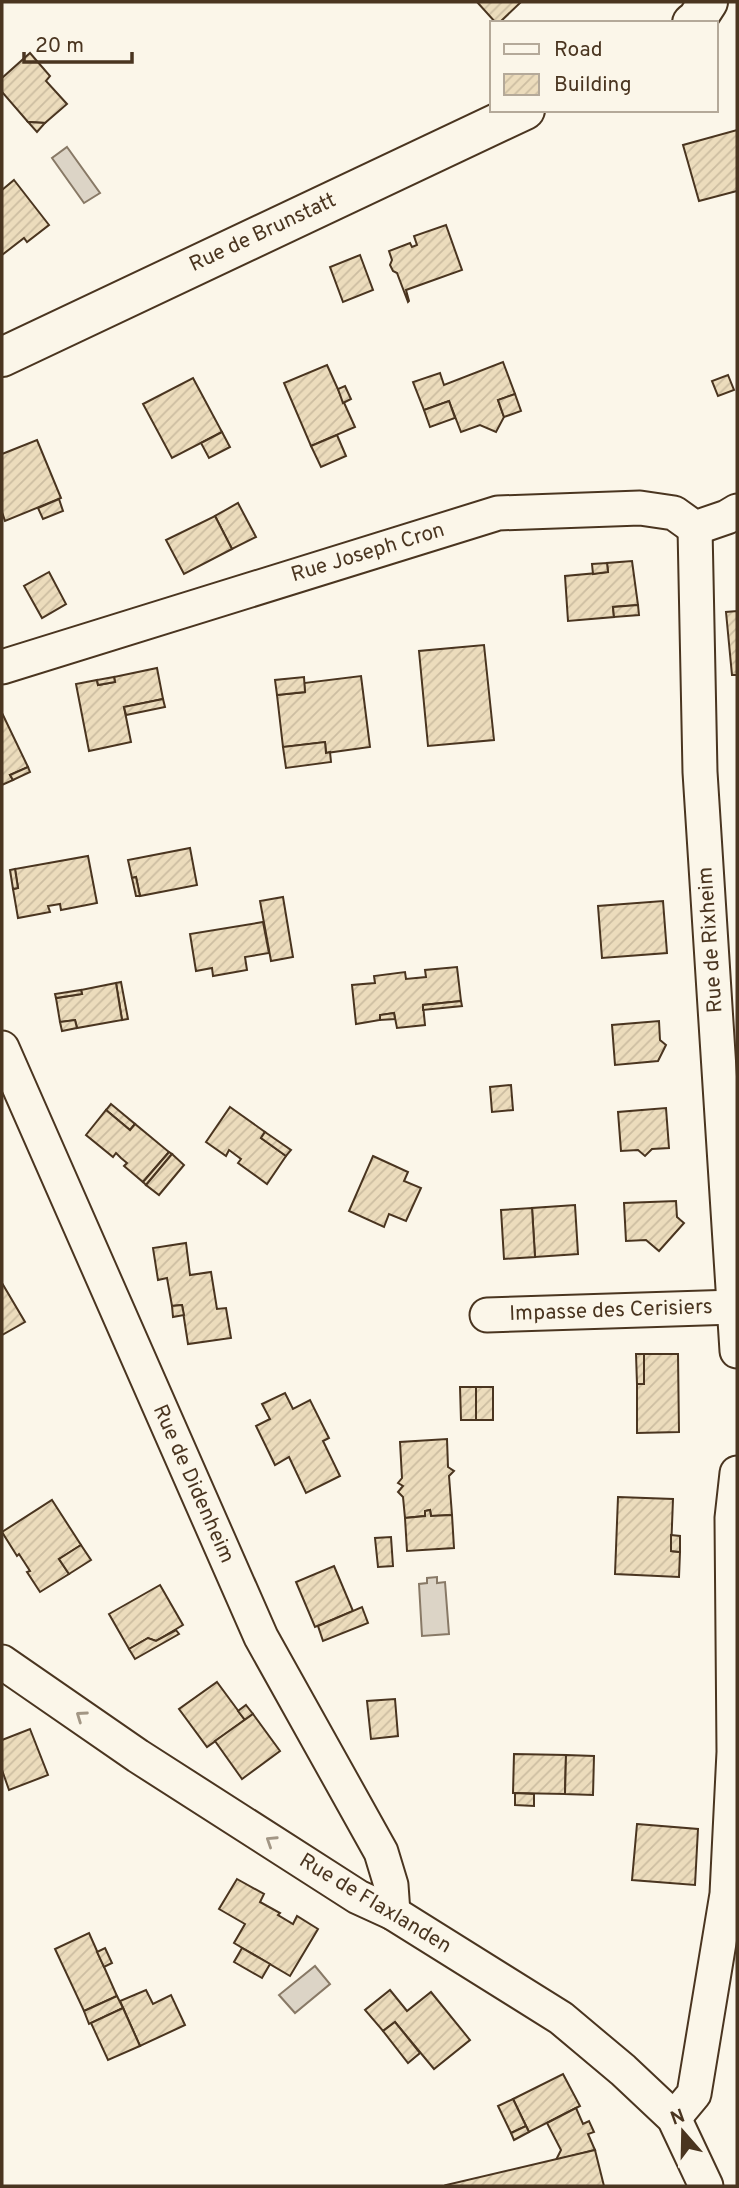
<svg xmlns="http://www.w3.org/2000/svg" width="739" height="2188" viewBox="0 0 739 2188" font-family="Overpass,sans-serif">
  <defs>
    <pattern id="building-hatch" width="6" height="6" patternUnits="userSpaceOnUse" patternTransform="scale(1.75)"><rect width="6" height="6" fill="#ecdcbc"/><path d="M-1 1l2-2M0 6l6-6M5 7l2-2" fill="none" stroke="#ccbda1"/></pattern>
  </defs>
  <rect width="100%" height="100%" fill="#fbf6e9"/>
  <g fill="#dcd4c6" stroke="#887966" stroke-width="2">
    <polygon points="67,147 100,193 84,203 52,158"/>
    <polygon points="437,1577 437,1583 445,1582 449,1634 422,1636 419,1584 427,1583 427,1578"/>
    <polygon points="315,1966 330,1984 295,2013 279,1995"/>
  </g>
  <g fill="url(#building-hatch)" stroke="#4a3520" stroke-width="2">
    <polygon points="477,2 521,2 499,23 496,23"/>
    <polygon points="30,53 50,76 46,81 67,104 45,123 28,122 2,92 2,78"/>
    <polygon points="28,122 45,123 37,132"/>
    <polygon points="737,130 737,191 699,201 683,145"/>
    <polygon points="14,180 49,225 27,242 24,238 2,255 2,190"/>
    <polygon points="446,225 462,270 406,290 409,301 408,302 397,273 393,271 390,265 392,260 389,251 410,243 412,247 417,245 414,236"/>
    <polygon points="360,255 373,290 343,302 330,267"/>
    <polygon points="503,362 515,394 498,400 504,417 496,432 480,425 461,432 449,401 424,410 413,382 440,373 444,385"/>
    <polygon points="327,365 355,427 311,446 284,383"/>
    <polygon points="728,375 734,390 718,396 712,381"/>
    <polygon points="193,378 222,432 172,458 143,404"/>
    <polygon points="345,386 351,399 343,403 338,389"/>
    <polygon points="515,394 521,411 504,417 498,400"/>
    <polygon points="449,401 455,418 430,427 424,410"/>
    <polygon points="222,432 230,447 209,458 201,443"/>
    <polygon points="337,435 346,456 321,467 311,446"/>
    <polygon points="37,440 61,498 5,521 2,512 2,454"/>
    <polygon points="59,499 63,511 43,519 38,508"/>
    <polygon points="238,503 256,537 232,549 215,516"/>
    <polygon points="215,516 232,549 184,574 166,540"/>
    <polygon points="632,561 638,605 613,607 614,617 568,621 565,576 608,572 607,563"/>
    <polygon points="607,563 608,572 593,574 592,564"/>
    <polygon points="49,572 66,604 42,618 24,586"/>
    <polygon points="638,605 639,615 614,617 613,607"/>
    <polygon points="737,611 737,675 732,675 726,612"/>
    <polygon points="484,645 494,740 428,746 419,651"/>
    <polygon points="157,668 163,699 124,707 131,742 89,751 76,684 97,680 98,685 115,682 114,677"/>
    <polygon points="361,676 370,747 326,753 325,742 283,747 277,695 305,692 304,683"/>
    <polygon points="114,677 115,682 98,685 97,680"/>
    <polygon points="304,677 305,692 277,695 275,680"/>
    <polygon points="163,699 165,707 126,715 124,707"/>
    <polygon points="2,713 28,767 10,775 13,780 2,785"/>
    <polygon points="325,742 326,753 330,752 331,762 286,768 283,747"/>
    <polygon points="28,767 30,772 13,780 10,775"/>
    <polygon points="190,848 197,885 140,896 136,877 132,878 128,860"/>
    <polygon points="88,856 97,903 61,910 60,904 48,906 50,912 18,918 13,889 18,888 15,869"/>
    <polygon points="15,869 18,888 13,889 10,870"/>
    <polygon points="136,877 140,896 136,896 132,878"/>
    <polygon points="283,897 293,957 271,961 260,901"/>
    <polygon points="663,901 667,953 602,958 598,906"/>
    <polygon points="263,922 269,953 245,957 247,970 213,976 212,968 196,971 190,934"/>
    <polygon points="457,967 461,1001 423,1005 425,1025 397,1028 394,1013 380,1015 380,1020 356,1024 352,985 375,983 374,976 405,972 406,979 426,977 425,970"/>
    <polygon points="121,982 128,1019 122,1020 116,983"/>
    <polygon points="116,983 122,1020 77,1028 75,1020 60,1022 56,998 82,994 81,990"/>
    <polygon points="81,990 82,994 56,998 55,994"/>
    <polygon points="461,1001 462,1006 423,1010 423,1005"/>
    <polygon points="394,1013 395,1019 380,1020 380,1015"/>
    <polygon points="75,1020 77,1028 62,1031 60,1022"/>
    <polygon points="659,1021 660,1040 666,1045 658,1061 615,1065 612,1025"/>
    <polygon points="511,1085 513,1110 492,1112 490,1087"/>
    <polygon points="111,1104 135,1124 130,1130 106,1110"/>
    <polygon points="230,1107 265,1132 261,1138 286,1156 267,1184 238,1163 241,1159 229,1150 226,1156 206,1142"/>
    <polygon points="666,1108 669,1148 652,1149 645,1156 638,1150 621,1151 618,1112"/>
    <polygon points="106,1110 130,1130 135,1124 169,1152 143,1182 124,1166 127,1163 121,1158 116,1153 113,1157 86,1135"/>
    <polygon points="265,1132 291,1150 286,1156 261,1138"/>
    <polygon points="169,1152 172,1154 146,1185 143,1182"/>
    <polygon points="172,1154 184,1165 159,1195 146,1185"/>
    <polygon points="373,1156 408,1172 404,1181 421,1188 406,1221 389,1214 384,1227 349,1211"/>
    <polygon points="676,1201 677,1217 684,1223 659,1251 646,1240 626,1241 624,1203"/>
    <polygon points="575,1205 578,1254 535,1257 532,1208"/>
    <polygon points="532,1208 535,1257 504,1259 501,1210"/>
    <polygon points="186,1243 190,1275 211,1272 217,1309 226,1308 231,1338 188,1344 182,1305 172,1306 167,1278 158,1280 153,1248"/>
    <polygon points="2,1283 25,1322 2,1335"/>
    <polygon points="182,1305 184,1315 173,1317 172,1306"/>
    <polygon points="636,1354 644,1354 644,1384 637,1384"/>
    <polygon points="644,1354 678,1354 679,1432 637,1433 637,1384 644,1384"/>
    <polygon points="460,1387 476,1387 476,1420 461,1420"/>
    <rect x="476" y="1387" width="17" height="33"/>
    <polygon points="285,1393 293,1409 310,1400 329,1438 323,1441 340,1476 306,1493 289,1457 275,1465 256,1426 270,1419 262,1404"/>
    <polygon points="447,1439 448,1467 454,1471 449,1476 452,1515 431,1516 430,1510 425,1511 425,1516 405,1518 403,1497 398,1492 403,1486 398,1483 402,1478 400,1442"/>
    <polygon points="618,1497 673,1499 671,1551 680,1552 679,1577 615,1574"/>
    <polygon points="52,1500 81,1545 59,1559 69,1574 40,1592 27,1572 30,1571 19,1554 17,1556 2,1532"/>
    <polygon points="430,1510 431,1516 452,1515 454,1548 407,1551 405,1518 425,1516 425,1511"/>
    <polygon points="671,1535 680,1536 680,1552 671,1551"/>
    <polygon points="391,1537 393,1566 378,1567 375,1538"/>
    <polygon points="81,1545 91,1560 69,1574 59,1559"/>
    <polygon points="334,1566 353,1611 315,1627 296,1582"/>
    <polygon points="160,1585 183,1625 156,1641 148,1638 129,1649 109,1614"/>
    <polygon points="362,1607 368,1623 323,1641 318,1626"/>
    <polygon points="176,1630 179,1634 135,1659 129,1649 148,1638 156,1641"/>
    <polygon points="217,1682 245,1720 207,1747 179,1709"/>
    <polygon points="395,1699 398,1736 371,1739 367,1701"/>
    <polygon points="246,1705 253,1714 245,1720 238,1711"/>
    <polygon points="253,1714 280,1751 242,1779 215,1741"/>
    <polygon points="30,1729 48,1775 9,1790 2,1770 2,1740"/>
    <polygon points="514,1754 566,1755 565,1794 513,1793"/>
    <polygon points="566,1755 594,1756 593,1795 565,1794"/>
    <polygon points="515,1793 534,1794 534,1806 515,1805"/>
    <polygon points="637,1824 698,1829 695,1885 632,1880"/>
    <polygon points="237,1879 264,1894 260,1902 280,1913 278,1915 293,1924 297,1916 318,1929 290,1976 234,1943 245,1924 219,1909"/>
    <polygon points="89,1933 117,1996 84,2011 55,1949"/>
    <polygon points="105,1948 112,1963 104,1967 97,1952"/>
    <polygon points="242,1948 270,1964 262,1978 234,1962"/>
    <polygon points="146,1990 153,2004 171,1995 185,2025 140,2046 120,2001"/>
    <polygon points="390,1990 407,2011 431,1992 470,2040 434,2069 395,2022 383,2031 365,2010"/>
    <polygon points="117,1996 123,2008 89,2024 84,2011"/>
    <polygon points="123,2008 140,2046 108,2060 91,2023"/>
    <polygon points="395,2022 420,2053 408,2063 383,2031"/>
    <polygon points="563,2074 580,2106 529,2132 513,2099"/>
    <polygon points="513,2099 526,2126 511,2133 498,2106"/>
    <polygon points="576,2108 583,2124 589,2121 594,2132 588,2134 595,2150 556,2160 561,2150 547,2123"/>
    <polygon points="526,2126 529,2132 514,2140 511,2133"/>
    <polygon points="595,2150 604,2186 447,2186 446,2185"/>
  </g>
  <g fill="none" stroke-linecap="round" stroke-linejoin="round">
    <defs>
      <g id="minor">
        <polyline points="695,528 700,772 737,1351"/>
        <polyline points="2,667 498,513 640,508 674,513 695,528 727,517 737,511"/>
        <polyline points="2,1048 261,1637 381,1852 391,1885 393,1913"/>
        <polyline points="487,1315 735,1307"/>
        <polyline points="2,1662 138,1756 358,1897 393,1913 561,2018 623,2070 674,2118 706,2186"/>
        <polyline points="674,2118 694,2094 727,1894 734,1752 732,1518 737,1473"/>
      </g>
      <g id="secondary">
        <polyline points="692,23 697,19 708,2"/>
        <polyline points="2,357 525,110"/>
      </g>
    </defs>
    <use href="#minor" stroke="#4a3520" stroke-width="37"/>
    <use href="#secondary" stroke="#4a3520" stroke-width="42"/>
    <use href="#minor" stroke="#fbf6e9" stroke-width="33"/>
    <use href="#secondary" stroke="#fbf6e9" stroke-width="38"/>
  </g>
  <defs><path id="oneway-chevron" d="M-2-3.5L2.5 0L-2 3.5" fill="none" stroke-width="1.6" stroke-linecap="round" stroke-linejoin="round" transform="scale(1.75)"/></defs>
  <g stroke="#a29684">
    <use href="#oneway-chevron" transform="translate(81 1716) rotate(-145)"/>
    <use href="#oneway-chevron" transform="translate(271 1841) rotate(-147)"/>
  </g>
  <g text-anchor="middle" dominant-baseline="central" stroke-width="5" stroke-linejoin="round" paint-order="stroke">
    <g font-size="21" fill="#4a3520" stroke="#fbf6e9">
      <text transform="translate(263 233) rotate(-25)">Rue de Brunstatt</text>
      <text transform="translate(368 553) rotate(-17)">Rue Joseph Cron</text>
      <text transform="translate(711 940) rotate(-94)">Rue de Rixheim</text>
      <text transform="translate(611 1311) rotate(-2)">Impasse des Cerisiers</text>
      <text transform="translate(193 1484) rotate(66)">Rue de Didenheim</text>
      <text transform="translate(375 1904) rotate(31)">Rue de Flaxlanden</text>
    </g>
  </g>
  <rect width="739" height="2188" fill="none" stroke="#4a3520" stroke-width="7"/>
  <rect x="490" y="21" width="228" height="91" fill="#fbf6e9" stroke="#b4a999" stroke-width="2"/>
  <rect x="504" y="44" width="35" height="10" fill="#fbf6e9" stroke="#b4a999" stroke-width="2"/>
  <text x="554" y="56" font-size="21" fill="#4a3520">Road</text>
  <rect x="504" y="74" width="35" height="21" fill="url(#building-hatch)" stroke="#b4a999" stroke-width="2"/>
  <text x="554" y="91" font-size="21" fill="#4a3520">Building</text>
  <g transform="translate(683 2132) rotate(340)" stroke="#fbf6e9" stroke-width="5" paint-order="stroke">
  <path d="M0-5L12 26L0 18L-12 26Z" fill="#4a3520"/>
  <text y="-10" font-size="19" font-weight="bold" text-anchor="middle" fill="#4a3520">N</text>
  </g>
  <path d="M24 52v10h108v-10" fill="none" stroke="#4a3520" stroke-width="3.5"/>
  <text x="35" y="52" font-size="21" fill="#4a3520" stroke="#fbf6e9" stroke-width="5" paint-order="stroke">20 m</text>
</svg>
